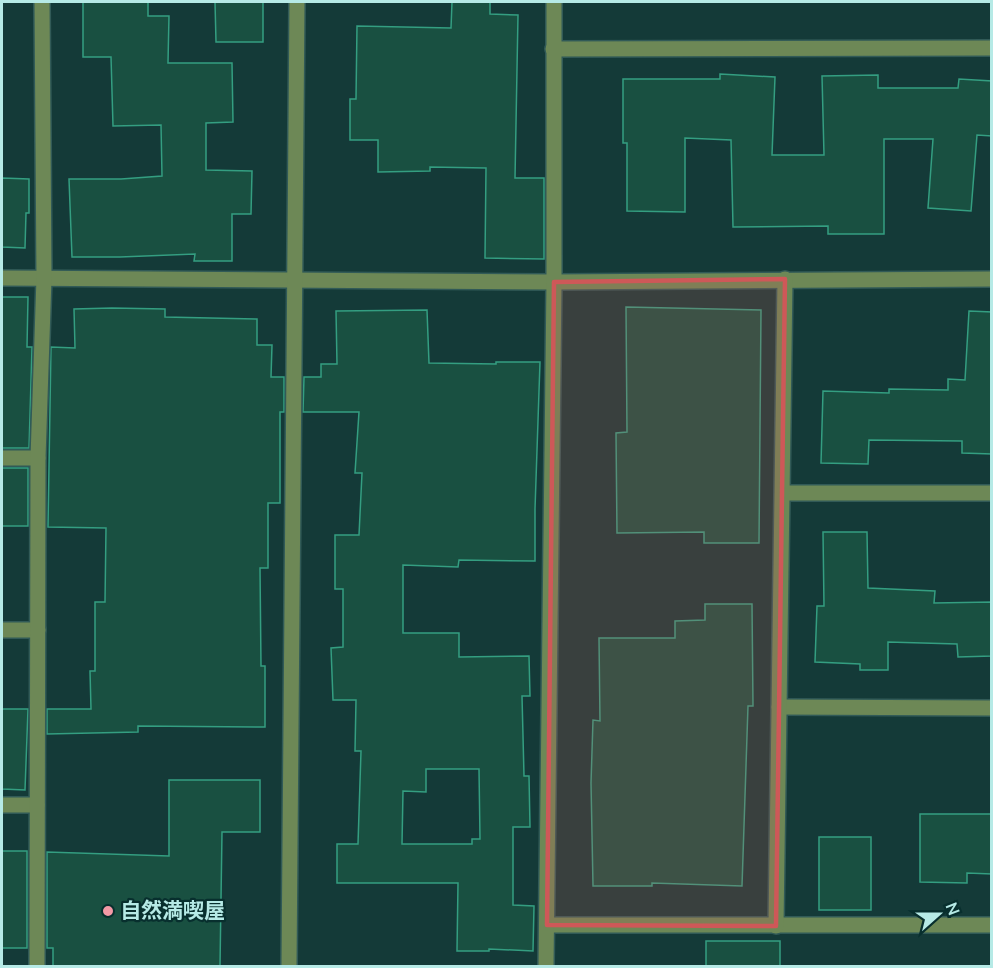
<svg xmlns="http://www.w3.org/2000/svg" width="993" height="968" viewBox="0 0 993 968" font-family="'Nunito Sans','Noto Sans JP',sans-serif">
  <rect width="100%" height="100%" fill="#143a38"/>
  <g fill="#195041" stroke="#349e81" stroke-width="1.5" fill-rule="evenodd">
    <polygon points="83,2 148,2 148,16 169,16 168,63 232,63 233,122 206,123 206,170 252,171 251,214 232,214 232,261 194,261 195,254 120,257 72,257 69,179 121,179 162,176 161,125 113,126 111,57 83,57"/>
    <polygon points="215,2 263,2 263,42 216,42"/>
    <polygon points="452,2 490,2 490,14 518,15 515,178 544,178 544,259 485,258 486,168 430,167 430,171 378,172 378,140 350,140 350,99 356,99 357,26 451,28"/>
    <polygon points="720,74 775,77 772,155 824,155 822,76 878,75 878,88 958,88 959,79 992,81 992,136 977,135 971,211 928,208 933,139 884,139 884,234 828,234 828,226 733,227 731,140 685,138 685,212 627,211 627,143 623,143 623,79 720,79"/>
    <polygon points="2,178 29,179 29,213 26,213 25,248 2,247"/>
    <polygon points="2,297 28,297 27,347 32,347 29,448 2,448"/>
    <polygon points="626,307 761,310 759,543 704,543 704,532 617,533 616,433 627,432"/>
    <polygon points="112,308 165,309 165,317 257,319 257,345 272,345 271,377 284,377 284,412 280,412 280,503 268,503 268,568 260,568 261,666 265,666 265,727 138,726 138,732 47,734 47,709 91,709 90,671 95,671 95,602 105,602 106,528 48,527 51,347 75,348 74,309"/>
    <path d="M 427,310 L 429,363 L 496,364 L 496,362 L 540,362 L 535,509 L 535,561 L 459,560 L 458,567 L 403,565 L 403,633 L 459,633 L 459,657 L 529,656 L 530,696 L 522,696 L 524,776 L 529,776 L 530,827 L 513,827 L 513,905 L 534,906 L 533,951 L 489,949 L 489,951 L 457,951 L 458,883 L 337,883 L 337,844 L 358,844 L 361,751 L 355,751 L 356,700 L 333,700 L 331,648 L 343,647 L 343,589 L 335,589 L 335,535 L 359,535 L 362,473 L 355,473 L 359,412 L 303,412 L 304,377 L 321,377 L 321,364 L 337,364 L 336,311 ZM 426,769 L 479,769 L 480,839 L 472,839 L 472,844 L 402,844 L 403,791 L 426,792 Z"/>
    <polygon points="969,311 992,312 992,454 962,453 962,441 869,440 868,464 821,463 823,391 889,393 889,389 948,390 948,379 965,380"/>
    <rect x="2" y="468" width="26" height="58"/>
    <polygon points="823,532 867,532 868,588 935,591 934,603 992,602 992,656 958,657 957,644 888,642 888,670 860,670 860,664 815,662 817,606 824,606"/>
    <polygon points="705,604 752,604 753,706 748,706 742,886 652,883 652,886 593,886 591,783 593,720 600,721 599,638 675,638 675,621 705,620"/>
    <polygon points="2,709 28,709 25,790 2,789"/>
    <polygon points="169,780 260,780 260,832 222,832 220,966 53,966 53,948 47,948 47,852 169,856"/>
    <polygon points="920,814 992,814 992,874 967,873 967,883 920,882"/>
    <rect x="819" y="837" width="52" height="73"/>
    <rect x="2" y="851" width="25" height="97"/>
    <rect x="706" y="941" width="74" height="25"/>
  </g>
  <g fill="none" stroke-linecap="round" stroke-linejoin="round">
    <defs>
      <g id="minor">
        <polyline points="553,49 992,48"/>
        <polyline points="2,278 554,282 992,279"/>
        <polyline points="2,458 38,458"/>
        <polyline points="783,493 992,493"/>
        <polyline points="2,630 38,630"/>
        <polyline points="779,707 992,708"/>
        <polyline points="2,805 37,805"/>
        <polyline points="547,925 992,925"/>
        <polyline points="776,926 785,279"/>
        <polyline points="37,966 38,458 44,278 42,2"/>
        <polyline points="289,966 297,2"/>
        <polyline points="546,966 554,282 554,2"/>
      </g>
    </defs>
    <use href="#minor" stroke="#315a57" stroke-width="18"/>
    <use href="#minor" stroke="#6d8856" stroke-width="15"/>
  </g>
  <path fill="#ce5858" fill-opacity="0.2" stroke="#ce5858" stroke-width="4.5" stroke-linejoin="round" d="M 785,279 L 776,926 L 547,925 L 554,282 Z"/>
  <circle fill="#f49aa6" stroke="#082f2e" stroke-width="2" cx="108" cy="911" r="6"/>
  <g text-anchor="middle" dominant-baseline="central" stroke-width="4.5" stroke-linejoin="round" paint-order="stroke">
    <g font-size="21" font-weight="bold" fill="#b6eae6" stroke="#082f2e" text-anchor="start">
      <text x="120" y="911">自然満喫屋</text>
    </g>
  </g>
  <rect width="993" height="968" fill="none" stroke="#b6eae6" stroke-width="6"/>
  <g transform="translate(939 914) rotate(69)" stroke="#082f2e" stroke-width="4.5" paint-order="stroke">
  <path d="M0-4.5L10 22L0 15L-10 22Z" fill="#b6eae6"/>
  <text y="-9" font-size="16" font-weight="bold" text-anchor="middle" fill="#b6eae6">N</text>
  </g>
</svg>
